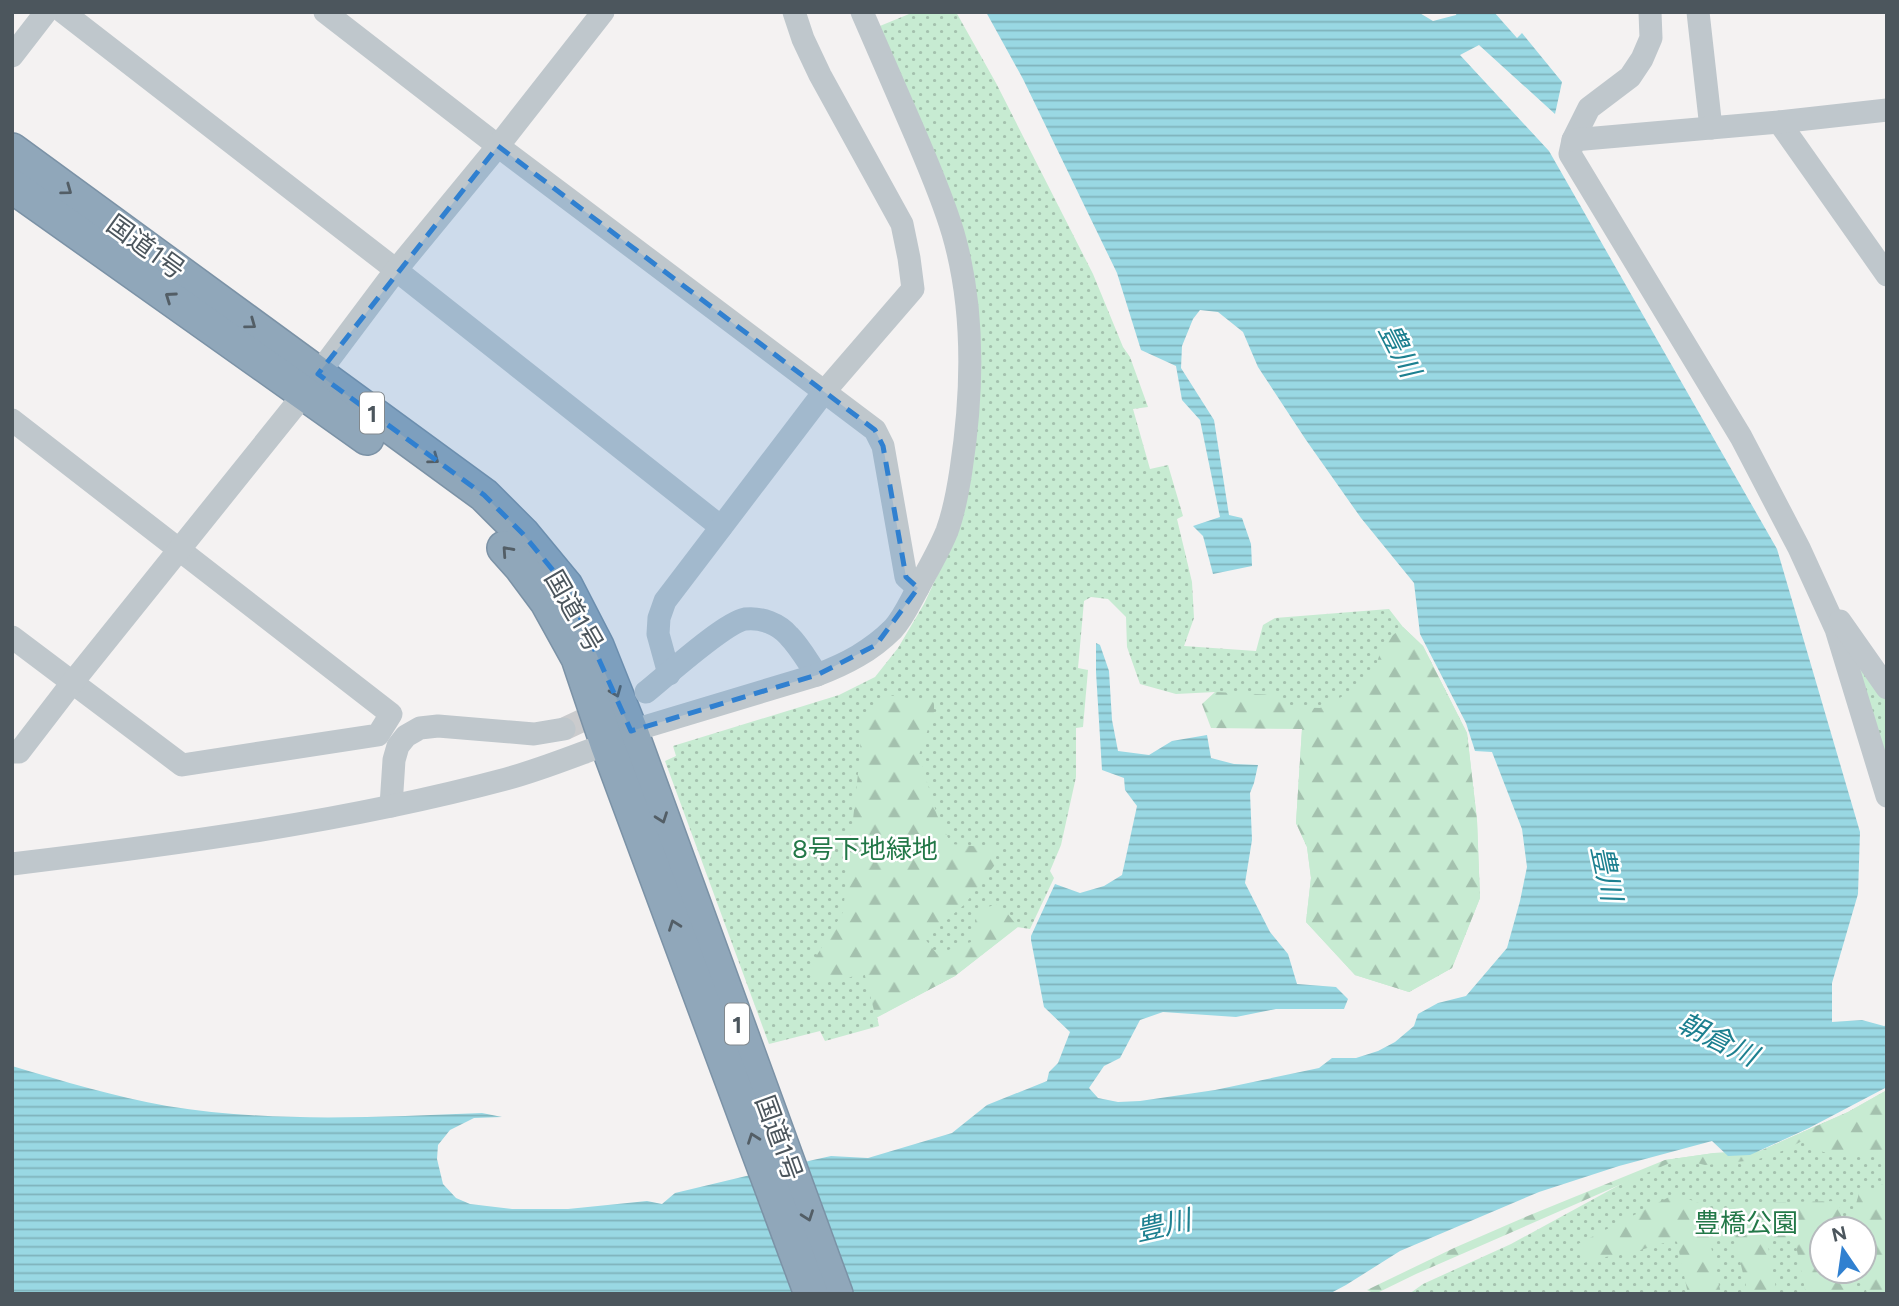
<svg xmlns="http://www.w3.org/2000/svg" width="1899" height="1306" viewBox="0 0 1899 1306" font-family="Figtree,'Noto Sans JP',sans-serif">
  <defs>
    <pattern id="green-dots" width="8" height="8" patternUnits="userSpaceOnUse" patternTransform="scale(1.75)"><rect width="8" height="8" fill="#c7ebd2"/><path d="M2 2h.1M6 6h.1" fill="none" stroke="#a4c1ae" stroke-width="1.8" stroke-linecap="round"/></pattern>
    <pattern id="forest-firs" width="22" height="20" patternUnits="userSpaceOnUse" patternTransform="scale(1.75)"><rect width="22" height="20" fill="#c7ebd2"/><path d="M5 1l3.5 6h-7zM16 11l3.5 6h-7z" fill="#a4c1ae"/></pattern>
    <pattern id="water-rules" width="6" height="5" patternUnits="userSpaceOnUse" patternTransform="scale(1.75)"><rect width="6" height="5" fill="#99d8e3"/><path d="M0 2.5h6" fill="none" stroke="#7fb2bb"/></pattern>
  </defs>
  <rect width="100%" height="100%" fill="#f4f2f2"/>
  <g fill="url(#green-dots)" fill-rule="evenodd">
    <polygon points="914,12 956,12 996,83 1093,274 1123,347 1130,357 1148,407 1133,409 1150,469 1168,465 1183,516 1177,519 1192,582 1194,618 1184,646 1256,651 1263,625 1275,618 1389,609 1403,627 1423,646 1467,733 1477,820 1480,898 1452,968 1409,992 1355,975 1306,922 1311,878 1307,847 1296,823 1302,729 1215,692 1176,694 1140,684 1127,647 1126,617 1108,599 1091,597 1084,601 1078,668 1088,670 1083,727 1076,728 1076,777 1061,845 1050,871 1054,878 1030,929 1017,927 955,976 877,1017 879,1026 825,1041 820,1031 769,1044 665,761 676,756 673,746 839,695 875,677 898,648 924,604 951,546 978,330 875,28"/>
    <polygon points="1836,629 1887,689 1887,796"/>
    <path d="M 1887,1090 L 1887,1294 L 1409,1294 L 1423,1284 L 1511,1244 L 1665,1160 L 1714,1153 L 1760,1151 L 1848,1112 ZM 1822,1229 L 1864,1229 L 1864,1271 L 1822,1271 Z"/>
  </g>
  <g fill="url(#forest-firs)">
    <polygon points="1403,627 1423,646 1467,733 1477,820 1480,898 1452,968 1409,992 1355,975 1306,922 1311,878 1307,847 1296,823 1302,729 1211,728 1202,704 1215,692 1275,695 1284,707 1320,708 1338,699 1373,676 1383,643"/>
    <polygon points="887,695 934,702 934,712 919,755 937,815 951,844 993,848 997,862 965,904 925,939 937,954 971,942 978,909 1000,904 1018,927 955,976 876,1018 864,972 838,982 813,982 811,965 843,912 860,755 861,720"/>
    <polygon points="1887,1090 1887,1157 1865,1157 1823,1152 1804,1140 1785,1150 1756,1160 1705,1165 1684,1160 1672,1162 1416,1274 1375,1294 1367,1290 1454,1248 1523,1218 1665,1160 1714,1153 1760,1151 1848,1112"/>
    <polygon points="1887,1181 1887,1294 1867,1294 1862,1271 1864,1271 1864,1229 1857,1229 1855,1208 1859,1193 1878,1187"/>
    <polygon points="1677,1195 1699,1203 1703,1208 1721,1294 1688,1294 1677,1242 1674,1240 1627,1254 1598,1258 1584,1263 1576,1248 1578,1244 1671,1196"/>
    <polygon points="1838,1201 1844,1229 1822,1229 1822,1271 1852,1271 1856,1294 1806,1294 1795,1241 1791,1237 1773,1241 1768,1246 1777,1294 1748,1294 1731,1224 1734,1212 1740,1203"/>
  </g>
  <path fill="url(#water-rules)" d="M 986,12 L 1418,12 L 1433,21 L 1456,15 L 1457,12 L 1494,12 L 1517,38 L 1522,33 L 1562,82 L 1555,114 L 1479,45 L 1460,55 L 1549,151 L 1777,549 L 1860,832 L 1858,894 L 1832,983 L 1832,1022 L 1862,1020 L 1884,1026 L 1887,1025 L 1887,1087 L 1809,1128 L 1750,1155 L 1728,1156 L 1712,1141 L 1619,1166 L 1539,1192 L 1400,1251 L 1346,1285 L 1329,1294 L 12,1294 L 12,1066 C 63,1081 115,1097 167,1106 C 271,1123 377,1117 482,1113 L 502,1117 L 474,1118 L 450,1130 L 438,1145 L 437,1159 L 443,1184 L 456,1198 L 470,1204 L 512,1209 L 568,1209 L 647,1201 L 662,1204 L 675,1193 L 813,1160 L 831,1156 L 868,1158 L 952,1133 L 987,1105 L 1047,1081 L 1049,1072 L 1058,1063 L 1070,1032 L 1044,1007 L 1031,940 L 1031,936 L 1055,884 L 1080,893 L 1104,886 L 1122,875 L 1137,806 L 1125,790 L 1124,778 L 1102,770 L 1096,672 L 1096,643 L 1100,645 L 1109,671 L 1112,720 L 1118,751 L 1149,755 L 1172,741 L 1207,735 L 1211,758 L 1234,764 L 1258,765 L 1254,783 L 1250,793 L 1252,840 L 1245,883 L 1270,932 L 1288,954 L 1297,984 L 1336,987 L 1348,999 L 1344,1009 L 1276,1009 L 1236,1017 L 1163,1012 L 1140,1020 L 1120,1058 L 1104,1066 L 1089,1088 L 1098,1098 L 1118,1102 L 1140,1101 L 1215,1090 L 1319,1068 L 1332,1058 L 1356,1058 L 1378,1051 L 1395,1042 L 1414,1026 L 1418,1014 L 1438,1003 L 1466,996 L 1507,948 L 1520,901 L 1527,867 L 1522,829 L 1492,752 L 1475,751 L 1466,723 L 1420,634 L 1414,583 L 1361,518 L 1306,440 L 1258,367 L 1243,332 L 1218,312 L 1200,310 L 1193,319 L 1182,346 L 1181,368 L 1214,420 L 1229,515 L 1242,518 L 1251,544 L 1252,566 L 1213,574 L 1203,536 L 1193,526 L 1220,517 L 1200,420 L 1182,400 L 1176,366 L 1141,350 L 1117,273 L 1023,79 Z"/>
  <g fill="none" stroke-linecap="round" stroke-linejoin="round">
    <polyline stroke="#cacbcd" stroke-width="23" stroke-dasharray="23 11" stroke-linecap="butt" points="564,729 609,708"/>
    <defs>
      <g id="highway">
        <polyline points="12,150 484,495 523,534 566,586 597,646 631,731 836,1294"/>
        <polyline points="12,186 367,438"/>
        <polyline points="504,548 521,567 547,602 578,658 607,744 811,1294"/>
      </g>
    </defs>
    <use href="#highway" stroke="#7b92a6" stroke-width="36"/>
    <g stroke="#bfc7cc" stroke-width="23">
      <polyline points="63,12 396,270 721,527"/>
      <polyline points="325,12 498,146 875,430 883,446 906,577 918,588"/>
      <polyline points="1650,12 1651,38 1642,59 1630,77 1589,108 1573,140 1570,154 1741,437 1799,548 1836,629 1887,796"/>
      <polyline points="1698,12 1711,128"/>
      <polyline points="12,56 46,12"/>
      <polyline points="1779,122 1887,275"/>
      <polyline points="1573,140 1779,122 1887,110"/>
      <polyline points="318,374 396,270 498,146 603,12"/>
      <polyline points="12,420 391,714 378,735 182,765 12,637"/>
      <polyline points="1840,621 1887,688"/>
      <polyline points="669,674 658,634 659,618 665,601 824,392 913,289 909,258 902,224 820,75 803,39 794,12"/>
      <path d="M 646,692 C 666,676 724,623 745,619 C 761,617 779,624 789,636 C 800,647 808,662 817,675"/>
      <path d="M 631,731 L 817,675 C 846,664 871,651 893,629 C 904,617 910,602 918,588 C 928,569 939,551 947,531 C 954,512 958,490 961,470 C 973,392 975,309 953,233 C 943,199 929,167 915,134 C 897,93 880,53 862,12"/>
      <polyline points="12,752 19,752 72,683 305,393"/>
      <polyline points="391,806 394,760 398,746 406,736 420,728 438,726 534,734 564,729"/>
      <path d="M 12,864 C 178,844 345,822 506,779 C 540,770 574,756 607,744"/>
    </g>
    <use href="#highway" stroke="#90a7ba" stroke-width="33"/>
  </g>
  <defs><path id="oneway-chevron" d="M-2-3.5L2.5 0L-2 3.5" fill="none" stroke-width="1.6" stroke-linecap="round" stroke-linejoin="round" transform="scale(1.75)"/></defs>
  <g stroke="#535e66">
    <use href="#oneway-chevron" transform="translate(67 190) rotate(36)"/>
    <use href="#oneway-chevron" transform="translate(170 297) rotate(-145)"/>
    <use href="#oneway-chevron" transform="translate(251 324) rotate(36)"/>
    <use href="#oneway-chevron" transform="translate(434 459) rotate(36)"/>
    <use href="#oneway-chevron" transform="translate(507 551) rotate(-132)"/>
    <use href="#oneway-chevron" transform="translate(616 692) rotate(68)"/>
    <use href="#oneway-chevron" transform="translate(662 818) rotate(70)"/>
    <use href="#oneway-chevron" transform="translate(674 925) rotate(-110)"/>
    <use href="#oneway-chevron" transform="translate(753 1138) rotate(-110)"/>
    <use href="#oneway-chevron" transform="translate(808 1216) rotate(70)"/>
  </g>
  <path fill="#3080d0" fill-opacity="0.2" stroke="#3080d0" stroke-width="5" stroke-dasharray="14 9" stroke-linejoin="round" d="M 498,146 L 875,430 L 883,446 L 906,577 L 918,588 L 876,645 L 817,675 L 631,731 L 566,586 L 523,534 L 484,495 L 318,374 Z"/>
  <g text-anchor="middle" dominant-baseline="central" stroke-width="5" stroke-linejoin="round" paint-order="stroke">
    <g fill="#fff" stroke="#82898e" stroke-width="2">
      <rect x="360" y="392.5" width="24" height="41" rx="5"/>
      <rect x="725" y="1003.5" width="24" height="41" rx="5"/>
    </g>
    <g font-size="24" font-weight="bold" fill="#4c565d">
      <text x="372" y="413">1</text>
      <text x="737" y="1024">1</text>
    </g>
    <g font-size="26" fill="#4c565d" stroke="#fff">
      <text transform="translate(146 247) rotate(36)">国道1号</text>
      <text transform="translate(574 611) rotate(60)">国道1号</text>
      <text transform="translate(779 1138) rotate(70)">国道1号</text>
    </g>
    <g font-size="26" fill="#237848" stroke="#fff">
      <text x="865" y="849">8号下地緑地</text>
      <text x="1746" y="1223">豊橋公園</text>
    </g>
    <g font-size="28" font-style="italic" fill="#1d8090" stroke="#fff">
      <text transform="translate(1400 350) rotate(63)">豊川</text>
      <text transform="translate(1607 873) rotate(78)">豊川</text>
      <text transform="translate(1718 1039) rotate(26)">朝倉川</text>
      <text transform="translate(1163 1225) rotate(-13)">豊川</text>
    </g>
  </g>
  <rect width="1899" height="1306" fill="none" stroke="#4c565d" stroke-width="28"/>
  <g transform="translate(1843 1250) rotate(347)"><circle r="33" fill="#ffffff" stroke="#b7bbbe" stroke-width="2"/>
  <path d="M0-5L12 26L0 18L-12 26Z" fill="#3080d0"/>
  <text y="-10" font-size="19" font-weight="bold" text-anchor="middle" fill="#4c565d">N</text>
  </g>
</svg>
